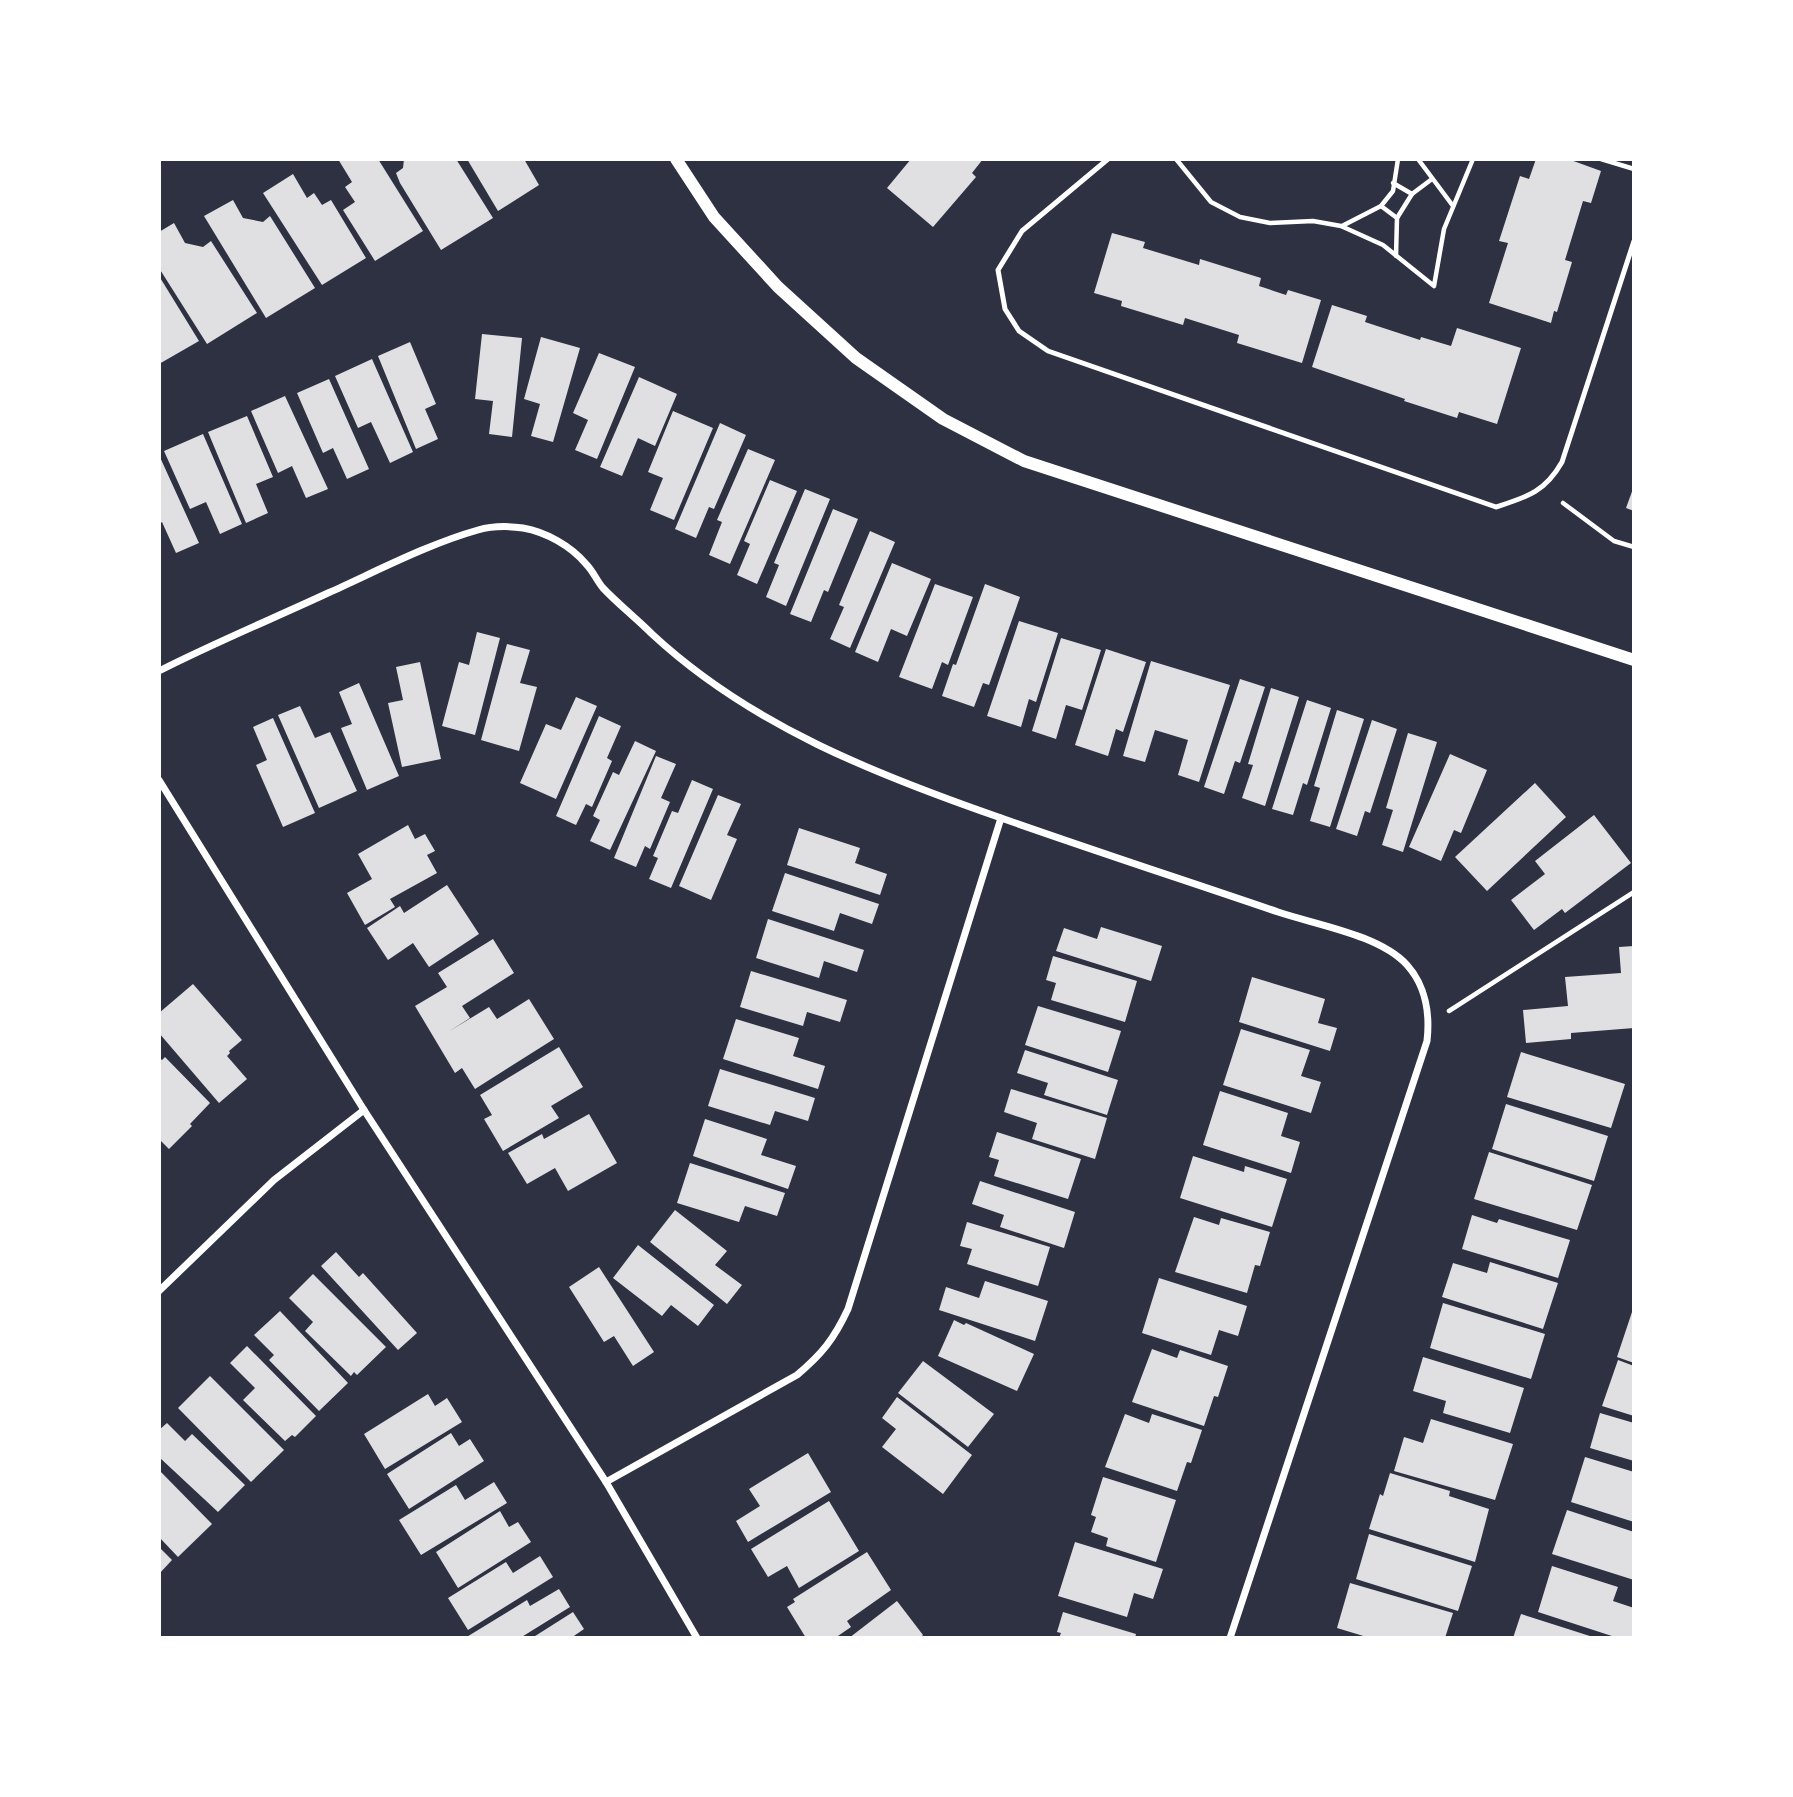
<svg xmlns="http://www.w3.org/2000/svg" width="1793" height="1797" viewBox="0 0 1793 1797" font-family="'Public Sans',sans-serif">
  <rect width="100%" height="100%" fill="#2d3142"/>
  <g fill="#e0e0e3">
    <polygon points="338,159 378,159 423,231 375,261 343,210 355,202 345,187 352,182"/>
    <polygon points="404,159 456,159 493,218 441,250 400,183 396,173 403,168"/>
    <polygon points="467,159 524,159 539,185 498,211"/>
    <polygon points="911,159 983,159 972,173 976,177 933,227 887,188"/>
    <polygon points="1536,159 1568,159 1601,171 1591,203 1583,201 1565,260 1572,262 1557,312 1554,311 1551,323 1489,303 1508,243 1499,241 1520,176 1529,179"/>
    <polygon points="293,174 307,198 314,193 322,205 331,200 366,258 322,285 263,193"/>
    <polygon points="233,200 243,218 263,222 270,216 315,288 266,318 204,216"/>
    <polygon points="174,223 185,243 203,247 211,241 257,313 207,344 159,268 159,232"/>
    <polygon points="1112,233 1145,242 1143,248 1199,265 1200,259 1261,278 1259,286 1286,295 1288,290 1321,300 1302,363 1237,343 1239,335 1185,318 1183,325 1121,306 1122,301 1094,293"/>
    <polygon points="159,276 199,341 159,364"/>
    <polygon points="1332,305 1367,316 1365,322 1420,340 1421,337 1451,346 1457,328 1521,348 1497,424 1459,412 1457,418 1404,401 1405,399 1312,367"/>
    <polygon points="482,334 522,338 512,437 489,434 493,401 475,399"/>
    <polygon points="541,337 580,348 553,442 531,436 540,404 524,399"/>
    <polygon points="410,342 436,404 425,409 438,439 416,449 378,356"/>
    <polygon points="599,353 635,367 597,459 575,450 588,420 573,413"/>
    <polygon points="372,359 413,452 390,463 371,422 358,428 335,376"/>
    <polygon points="639,377 677,394 655,446 638,438 622,476 600,467"/>
    <polygon points="329,379 369,469 347,479 333,448 323,453 297,393"/>
    <polygon points="285,396 328,489 306,498 292,466 278,473 251,411"/>
    <polygon points="673,411 713,428 674,520 650,510 663,478 648,472"/>
    <polygon points="247,416 273,477 256,484 268,513 246,523 208,432"/>
    <polygon points="720,423 746,435 714,509 709,507 696,538 675,529"/>
    <polygon points="203,434 242,524 220,534 206,502 190,509 164,451"/>
    <polygon points="748,449 775,460 730,564 709,555 722,522 717,520"/>
    <polygon points="159,455 199,543 176,553 162,522 159,524"/>
    <polygon points="770,480 797,491 757,584 737,575 750,544 744,541"/>
    <polygon points="1634,486 1634,511 1626,508"/>
    <polygon points="805,489 830,499 786,606 766,597 779,565 774,563"/>
    <polygon points="833,509 858,519 828,592 824,590 811,622 790,614"/>
    <polygon points="870,531 895,542 850,648 830,639 844,607 839,605"/>
    <polygon points="892,563 931,579 907,636 891,629 878,662 855,652"/>
    <polygon points="935,584 973,597 948,665 942,662 932,689 899,677"/>
    <polygon points="985,584 1020,597 989,685 983,683 974,707 942,696 953,664 956,665"/>
    <polygon points="1019,621 1058,633 1036,702 1029,699 1021,727 987,716"/>
    <polygon points="477,632 500,638 475,735 442,726 459,662 469,665"/>
    <polygon points="1061,638 1101,650 1082,710 1066,705 1056,739 1032,731"/>
    <polygon points="507,644 530,650 520,683 537,687 519,751 481,740"/>
    <polygon points="1106,649 1146,662 1123,732 1116,729 1108,756 1075,745"/>
    <polygon points="1151,661 1230,685 1199,782 1178,775 1188,740 1155,730 1145,762 1123,756"/>
    <polygon points="420,662 441,759 402,767 388,703 403,700 396,667"/>
    <polygon points="1240,679 1265,687 1240,763 1235,761 1224,794 1204,787"/>
    <polygon points="359,683 399,776 367,790 341,728 352,724 339,692"/>
    <polygon points="1271,688 1299,697 1265,806 1242,798 1253,765 1248,764"/>
    <polygon points="576,697 597,706 556,799 520,783 546,724 561,730"/>
    <polygon points="1307,700 1331,708 1307,785 1303,783 1293,815 1272,809"/>
    <polygon points="300,706 315,738 330,732 357,791 319,808 278,715"/>
    <polygon points="1337,710 1364,719 1330,827 1310,821 1320,788 1314,786"/>
    <polygon points="599,716 621,726 607,758 612,761 592,807 586,804 576,825 556,816"/>
    <polygon points="273,718 315,813 283,827 256,765 267,760 253,727"/>
    <polygon points="1372,720 1397,729 1370,813 1365,811 1357,836 1336,829"/>
    <polygon points="1408,733 1437,742 1403,852 1382,845 1393,810 1386,808"/>
    <polygon points="635,741 656,751 610,850 590,841 600,820 593,816 613,772 619,775"/>
    <polygon points="1450,754 1487,770 1461,833 1454,830 1441,861 1409,847"/>
    <polygon points="656,756 676,764 661,798 670,802 650,849 645,846 636,867 614,858"/>
    <polygon points="692,780 713,789 671,888 649,879 658,858 653,856 672,811 678,813"/>
    <polygon points="1535,783 1566,817 1487,891 1455,857"/>
    <polygon points="718,795 741,804 727,835 737,839 711,900 679,886"/>
    <polygon points="1594,815 1631,863 1565,913 1562,909 1534,930 1511,900 1545,874 1535,861"/>
    <polygon points="408,825 415,839 425,834 435,851 427,855 437,873 390,899 395,907 365,925 347,893 372,879 358,854"/>
    <polygon points="799,828 860,848 855,863 887,874 880,895 787,865"/>
    <polygon points="785,873 879,904 872,924 840,913 834,931 772,911"/>
    <polygon points="447,885 479,934 429,967 413,943 388,960 367,928 400,906 404,913"/>
    <polygon points="768,919 864,950 857,972 824,961 819,978 756,958"/>
    <polygon points="1101,927 1162,946 1151,981 1056,951 1064,928 1097,939"/>
    <polygon points="493,939 514,973 462,1006 470,1018 448,1032 489,1007 497,1019 529,999 554,1039 475,1089 462,1068 455,1073 415,1006 447,987 438,973"/>
    <polygon points="1634,946 1634,1028 1571,1033 1571,1039 1526,1043 1523,1010 1568,1006 1565,977 1621,973 1619,947"/>
    <polygon points="1053,956 1137,981 1125,1022 1051,1000 1056,983 1046,980"/>
    <polygon points="751,971 847,1000 840,1022 807,1012 803,1026 740,1007"/>
    <polygon points="1252,977 1325,999 1318,1023 1337,1028 1330,1051 1239,1022"/>
    <polygon points="193,984 242,1040 229,1051 230,1053 227,1056 247,1079 219,1103 159,1033 159,1013"/>
    <polygon points="1038,1006 1121,1031 1108,1072 1025,1045"/>
    <polygon points="736,1019 799,1038 793,1056 825,1066 818,1089 723,1059"/>
    <polygon points="1241,1029 1310,1050 1301,1076 1321,1082 1311,1113 1223,1085"/>
    <polygon points="559,1047 583,1087 551,1106 559,1118 503,1151 484,1119 492,1115 480,1095"/>
    <polygon points="1025,1050 1118,1080 1107,1115 1044,1095 1048,1083 1017,1073"/>
    <polygon points="1521,1052 1625,1084 1611,1128 1507,1097"/>
    <polygon points="165,1057 210,1103 190,1124 192,1126 169,1149 159,1139 159,1058 162,1060"/>
    <polygon points="720,1069 815,1098 808,1121 775,1111 770,1125 708,1106"/>
    <polygon points="1011,1089 1107,1118 1095,1159 1032,1139 1037,1123 1004,1112"/>
    <polygon points="1220,1091 1288,1113 1281,1136 1300,1142 1291,1173 1203,1145"/>
    <polygon points="1506,1104 1608,1136 1594,1181 1492,1149"/>
    <polygon points="589,1114 617,1163 568,1191 555,1168 527,1184 508,1153 542,1134 544,1139"/>
    <polygon points="705,1119 767,1139 761,1155 796,1166 788,1189 693,1156"/>
    <polygon points="997,1132 1081,1159 1068,1199 994,1176 999,1160 989,1157"/>
    <polygon points="1489,1152 1592,1185 1577,1230 1474,1199"/>
    <polygon points="1193,1156 1244,1172 1245,1166 1287,1179 1272,1227 1180,1198"/>
    <polygon points="690,1163 785,1193 777,1216 745,1206 739,1222 677,1203"/>
    <polygon points="980,1181 1075,1212 1064,1248 1000,1227 1004,1215 972,1204"/>
    <polygon points="675,1210 727,1251 715,1265 742,1285 727,1304 650,1242"/>
    <polygon points="1472,1215 1497,1223 1499,1219 1570,1240 1558,1278 1462,1249"/>
    <polygon points="1194,1217 1219,1225 1221,1218 1270,1232 1260,1266 1255,1265 1247,1293 1175,1272"/>
    <polygon points="967,1222 1050,1247 1038,1286 967,1264 972,1249 960,1246"/>
    <polygon points="638,1245 714,1305 698,1326 671,1305 662,1316 613,1278"/>
    <polygon points="336,1252 359,1277 363,1273 417,1333 398,1350 321,1266"/>
    <polygon points="1490,1262 1558,1283 1543,1329 1442,1297 1453,1263 1487,1273"/>
    <polygon points="599,1267 654,1352 633,1366 614,1336 604,1342 569,1287"/>
    <polygon points="313,1274 386,1347 357,1375 354,1372 351,1376 305,1331 313,1322 289,1298"/>
    <polygon points="1159,1278 1247,1306 1238,1336 1219,1330 1211,1355 1142,1333"/>
    <polygon points="985,1281 1048,1301 1035,1341 939,1310 946,1287 979,1298"/>
    <polygon points="1443,1303 1545,1334 1531,1379 1430,1348"/>
    <polygon points="280,1311 348,1383 319,1411 269,1360 274,1355 254,1335"/>
    <polygon points="1632,1312 1634,1313 1634,1363 1617,1357"/>
    <polygon points="954,1320 964,1325 966,1323 1034,1354 1017,1391 938,1356"/>
    <polygon points="247,1346 316,1416 295,1437 292,1435 285,1441 243,1400 255,1388 230,1363"/>
    <polygon points="1152,1349 1177,1358 1180,1350 1228,1366 1218,1397 1214,1396 1204,1426 1132,1402"/>
    <polygon points="1423,1357 1524,1388 1510,1433 1443,1413 1446,1401 1413,1391"/>
    <polygon points="1618,1360 1634,1366 1634,1416 1602,1406"/>
    <polygon points="923,1361 994,1414 968,1447 898,1393"/>
    <polygon points="210,1376 284,1450 251,1482 178,1408"/>
    <polygon points="428,1394 435,1406 447,1398 462,1422 385,1469 364,1434"/>
    <polygon points="897,1397 972,1455 943,1494 882,1447 896,1429 882,1418"/>
    <polygon points="1600,1413 1634,1423 1634,1461 1590,1448"/>
    <polygon points="1125,1414 1149,1423 1152,1414 1202,1430 1191,1463 1187,1462 1177,1491 1105,1467"/>
    <polygon points="1431,1419 1513,1444 1495,1500 1394,1471 1404,1437 1423,1443"/>
    <polygon points="167,1423 185,1441 192,1434 245,1485 218,1512 159,1457 159,1430"/>
    <polygon points="451,1433 459,1446 470,1439 484,1461 409,1509 387,1474"/>
    <polygon points="808,1453 831,1492 748,1542 736,1521 760,1506 749,1489"/>
    <polygon points="1585,1457 1634,1472 1634,1522 1571,1502"/>
    <polygon points="159,1470 212,1524 178,1557 159,1537"/>
    <polygon points="1390,1473 1450,1491 1449,1496 1489,1509 1475,1562 1369,1529 1380,1494 1383,1496"/>
    <polygon points="1103,1477 1176,1500 1156,1562 1106,1546 1108,1538 1091,1532 1096,1517 1091,1515"/>
    <polygon points="494,1482 507,1503 421,1555 399,1520 456,1485 465,1500"/>
    <polygon points="829,1501 859,1551 799,1588 787,1566 768,1577 751,1549"/>
    <polygon points="1567,1510 1634,1532 1634,1580 1552,1554"/>
    <polygon points="500,1511 509,1527 518,1522 531,1542 458,1588 436,1552"/>
    <polygon points="1369,1534 1472,1566 1458,1611 1356,1579"/>
    <polygon points="1075,1542 1163,1569 1153,1599 1134,1593 1127,1617 1058,1596"/>
    <polygon points="159,1547 172,1560 159,1574"/>
    <polygon points="867,1552 891,1590 847,1621 851,1627 835,1638 806,1638 787,1607 795,1602 793,1599"/>
    <polygon points="540,1556 553,1577 468,1630 448,1598 506,1562 513,1573"/>
    <polygon points="1552,1566 1618,1587 1613,1601 1634,1608 1634,1638 1618,1638 1538,1612"/>
    <polygon points="1350,1583 1453,1613 1445,1638 1370,1638 1337,1628"/>
    <polygon points="559,1589 570,1607 520,1638 465,1638 527,1600 530,1606"/>
    <polygon points="897,1601 923,1635 920,1638 849,1638"/>
    <polygon points="573,1612 584,1629 571,1638 532,1638"/>
    <polygon points="1063,1612 1136,1634 1135,1638 1059,1638 1061,1633 1057,1632"/>
    <polygon points="1521,1614 1593,1637 1593,1638 1513,1638"/>
  </g>
  <g fill="none" stroke-linecap="round" stroke-linejoin="round">
    <g stroke="#fff" stroke-width="4.5">
      <polyline points="1176,159 1211,202 1240,217 1270,223 1313,221 1341,226 1383,245 1434,286 1444,229 1473,159"/>
      <polyline points="1418,159 1453,206"/>
      <polyline points="1601,159 1634,169"/>
      <polyline points="1393,183 1412,194"/>
      <polyline points="1381,206 1393,191 1398,159"/>
      <polyline points="1397,218 1412,194 1432,179"/>
      <polyline points="1342,226 1381,206 1397,218 1396,256"/>
      <polyline points="1563,503 1614,541 1634,547"/>
      <polyline points="1449,1011 1634,892"/>
    </g>
    <path stroke="#fff" stroke-width="5" d="M 1108,159 L 1022,231 L 998,270 L 1005,309 L 1019,331 L 1048,351 L 1496,507 C 1527,497 1545,492 1562,462 L 1634,241"/>
    <g stroke="#fff" stroke-width="7">
      <path d="M 159,671 C 214,643 272,619 328,593 C 375,572 428,544 478,530 C 492,526 509,526 523,528 C 546,532 571,546 586,564 C 593,571 597,581 603,588 C 618,604 636,618 652,634 C 751,726 877,775 1004,819 C 1095,851 1187,881 1278,912 C 1317,925 1380,935 1407,965 C 1426,986 1430,1015 1427,1041 L 1230,1638"/>
      <polyline points="159,780 364,1110 606,1482 697,1638"/>
      <polyline points="159,1291 274,1180 364,1110"/>
      <path d="M 606,1482 L 797,1375 C 822,1354 834,1339 848,1309 L 1001,818"/>
    </g>
    <polyline stroke="#fff" stroke-width="12" points="676,159 714,217 778,287 856,358 943,419 1024,461 1634,660"/>
  </g>
  <rect width="1793" height="1797" fill="none" stroke="#ffffff" stroke-width="322"/>
</svg>
